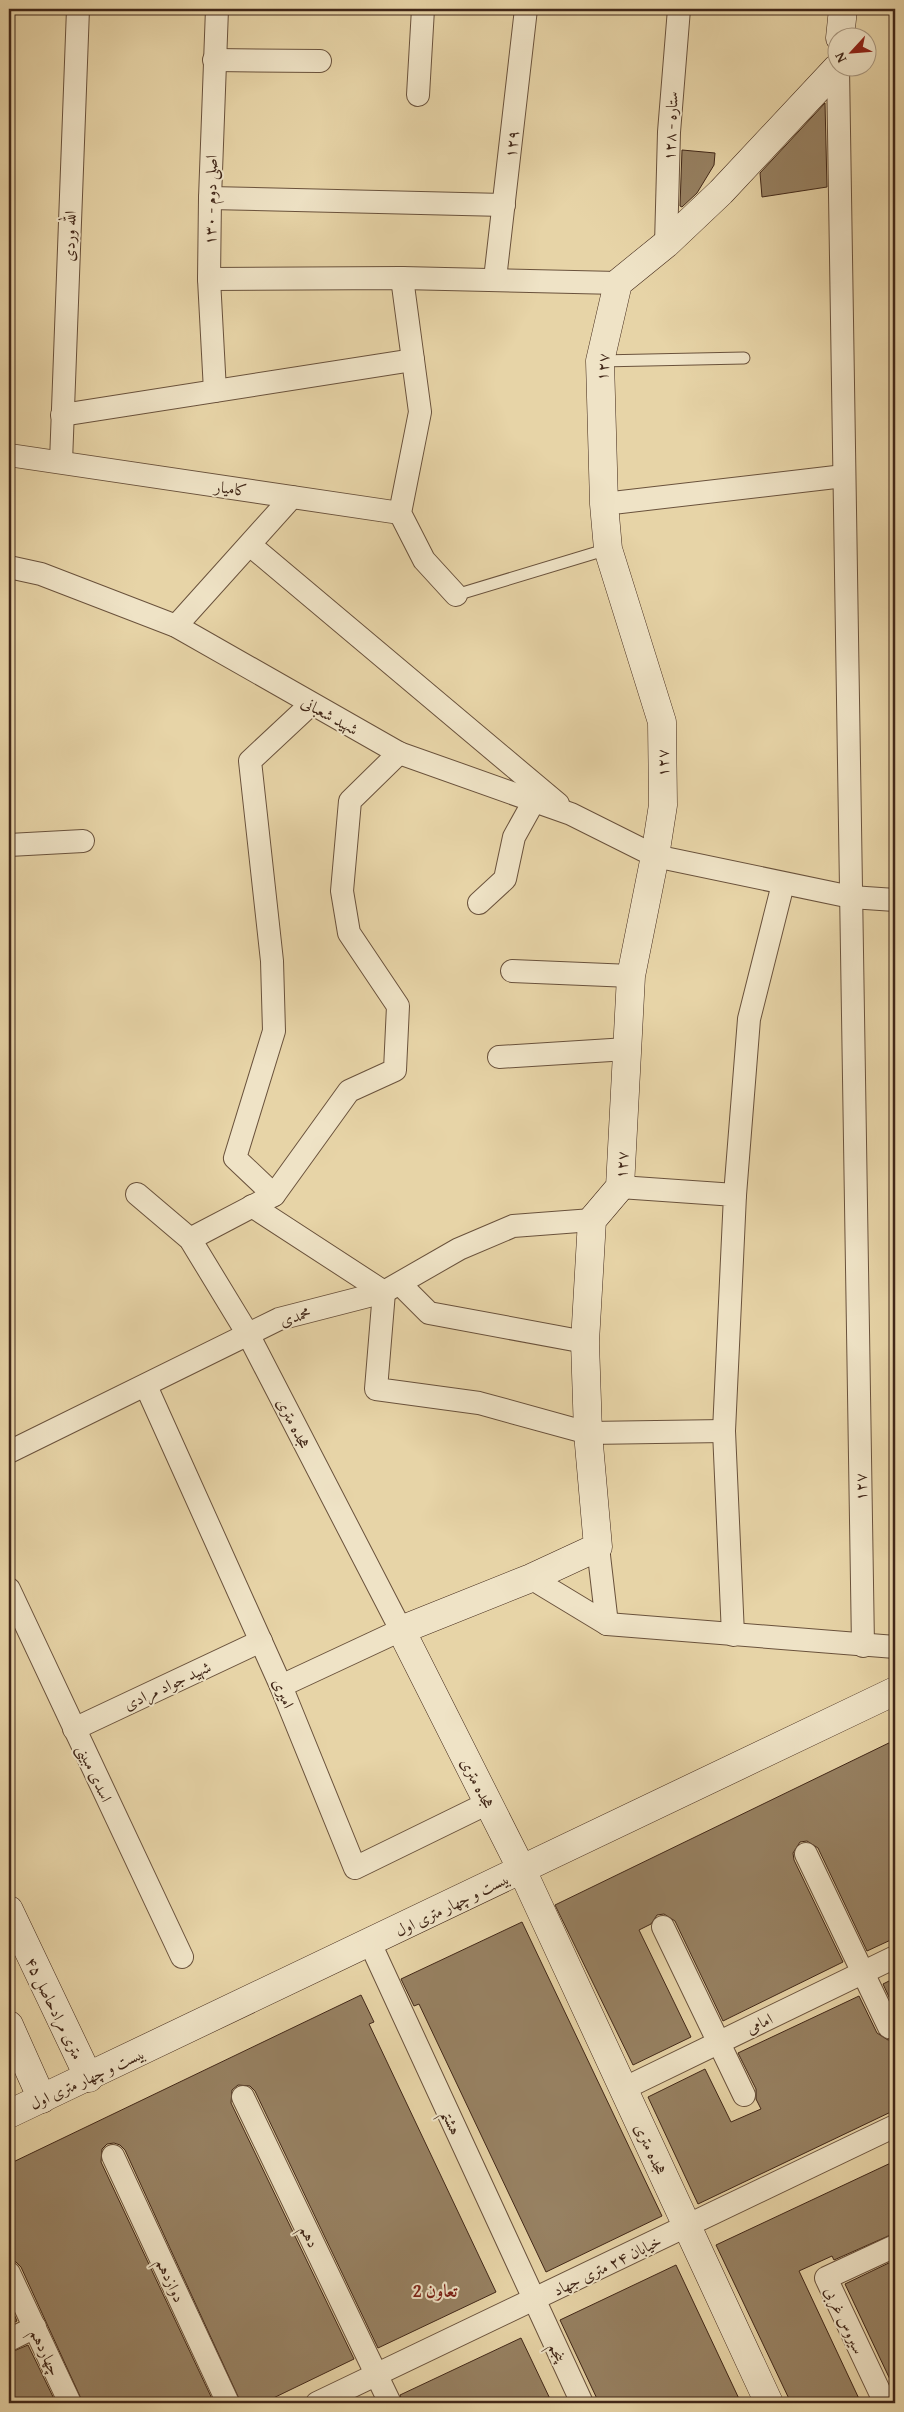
<svg xmlns="http://www.w3.org/2000/svg" width="904" height="2412" viewBox="0 0 904 2412" font-family="'Gentium Book Plus',Amiri,serif">
  <rect width="100%" height="100%" fill="#e7d4a7"/>
  <filter id="stains"><feTurbulence type="fractalNoise" baseFrequency=".004" numOctaves="4"/><feColorMatrix values="0 0 0 0 .2 0 0 0 0 .09 0 0 0 0 .02 0 0 0 .5 -.17"/></filter>
  <radialGradient id="worn" r=".72"><stop offset=".6" stop-color="#630" stop-opacity="0"/><stop offset="1" stop-color="#630" stop-opacity=".3"/></radialGradient>
  <g fill="#978162" stroke="#412718">
    <polygon points="825,103 827,187 762,197 760,173"/>
    <polygon points="682,150 715,153 714,165 697,193 682,207 680,206"/>
    <polygon points="895,1740 895,1938 867,1951 818,1848 807,1841 800,1842 793,1853 794,1860 843,1962 723,2021 675,1921 664,1914 657,1915 651,1924 639,1930 691,2037 633,2065 555,1905"/>
    <polygon points="522,1922 662,2216 546,2272 419,2004 414,2006 401,1979"/>
    <polygon points="895,1978 895,2010 883,1984"/>
    <polygon points="361,1995 374,2022 369,2024 496,2292 378,2348 255,2091 250,2086 238,2085 232,2090 231,2103 354,2359 263,2403 241,2403 125,2150 120,2145 114,2143 107,2144 102,2149 101,2162 214,2403 83,2403 21,2267 16,2262 9,2260 9,2164"/>
    <polygon points="859,1996 877,2033 888,2040 895,2038 895,2110 698,2204 648,2097 705,2069 731,2122 761,2109 756,2099 756,2089 738,2053"/>
    <polygon points="895,2161 895,2233 834,2260 832,2256 799,2271 861,2403 791,2403 716,2245"/>
    <polygon points="895,2260 895,2390 845,2284"/>
    <polygon points="676,2265 741,2403 599,2403 560,2320"/>
    <polygon points="9,2303 17,2321 9,2325"/>
    <polygon points="521,2338 552,2403 403,2403 400,2395"/>
    <polygon points="28,2345 56,2403 9,2403 9,2353"/>
  </g>
  <g fill="none" stroke-linecap="round" stroke-linejoin="round">
    <defs>
      <g id="lane">
        <polyline points="600,361 744,358"/>
        <polyline points="456,595 608,549"/>
      </g>
      <g id="street">
        <polyline points="214,60 320,61"/>
        <polyline points="838,68 863,1646"/>
        <polyline points="418,95 423,9"/>
        <polyline points="210,198 504,205"/>
        <polyline points="666,244 669,132 679,9"/>
        <polyline points="402,278 420,412 400,513 424,560 456,595"/>
        <polyline points="209,279 402,278 618,283"/>
        <polyline points="495,279 526,9"/>
        <polyline points="215,391 209,279 210,198 217,9"/>
        <polyline points="62,415 413,360"/>
        <polyline points="9,455 400,513"/>
        <polyline points="61,462 78,9"/>
        <polyline points="604,504 844,476"/>
        <polyline points="250,545 558,804"/>
        <polyline points="9,567 41,574 176,626 399,753 571,814 655,856 851,897 895,900"/>
        <polyline points="176,626 292,497"/>
        <polyline points="9,845 83,841"/>
        <polyline points="479,903 505,879 514,837 534,801"/>
        <polyline points="512,971 631,976"/>
        <polyline points="499,1057 627,1049"/>
        <polyline points="620,1187 735,1195 724,1431 733,1635"/>
        <polyline points="137,1194 190,1239 249,1336 401,1630 281,1686"/>
        <polyline points="274,1195 235,1158 274,1031 272,961 250,761 311,704"/>
        <polyline points="735,1195 749,1019 783,884"/>
        <polyline points="252,1206 384,1292 376,1389 479,1403 588,1433 724,1431"/>
        <polyline points="190,1239 274,1195 349,1091 395,1070 398,1006 349,933 342,891 350,801 399,753"/>
        <polyline points="400,1284 429,1313 585,1342"/>
        <polyline points="146,1386 281,1686 355,1868 488,1803"/>
        <polyline points="9,1452 279,1319 384,1292 459,1249 513,1226 592,1220"/>
        <polyline points="531,1578 607,1624 598,1547"/>
        <polyline points="9,1589 182,1957"/>
        <polyline points="607,1624 895,1647"/>
        <polyline points="74,1729 261,1641"/>
        <polyline points="806,1854 889,2027"/>
        <polyline points="663,1927 744,2095"/>
        <polyline points="370,1943 582,2403"/>
        <polyline points="623,2089 895,1957"/>
        <polyline points="243,2097 390,2403"/>
        <polyline points="113,2156 228,2403"/>
        <polyline points="9,2273 70,2403"/>
        <polyline points="9,2340 35,2327"/>
        <polyline points="317,2403 895,2126"/>
        <polyline points="885,2403 826,2278 895,2246"/>
      </g>
      <g id="secondary">
        <polyline points="840,38 843,9"/>
        <polyline points="9,1910 89,2078"/>
        <polyline points="9,2025 42,2099"/>
        <polyline points="9,2114 895,1691"/>
        <polyline points="769,2403 522,1870 401,1630 531,1578 598,1547 588,1433 585,1342 592,1220 620,1187 631,976 655,856 663,805 662,722 608,549 604,504 600,361 618,283 666,244 721,192 837,68"/>
      </g>
    </defs>
    <use href="#lane" stroke="#6a523c" stroke-width="13"/>
    <use href="#street" stroke="#6a523c" stroke-width="24"/>
    <use href="#secondary" stroke="#412718" stroke-width="29"/>
    <use href="#lane" stroke="#efe3c6" stroke-width="11"/>
    <use href="#street" stroke="#efe3c6" stroke-width="22"/>
    <use href="#secondary" stroke="#efe3c6" stroke-width="28"/>
  </g>
  <g text-anchor="middle" dominant-baseline="central" stroke-width="4" stroke-linejoin="round" paint-order="stroke">
    <g font-size="16" fill="#412718" stroke="#efe3c6">
      <text transform="translate(670 126) rotate(-87)">۱۲۸ - ستاره</text>
      <text transform="translate(511 144) rotate(-84)">۱۲۹</text>
      <text transform="translate(210 200) rotate(-89)">اصلی دوم - ۱۳۰</text>
      <text transform="translate(69 236) rotate(-88)">الله وردی</text>
      <text transform="translate(602 367) rotate(-86)">۱۲۷</text>
      <text transform="translate(231 488) rotate(8)">کامیار</text>
      <text transform="translate(330 715) rotate(29)">شهید شعبانی</text>
      <text transform="translate(662 763) rotate(-91)">۱۲۷</text>
      <text transform="translate(621 1165) rotate(-87)">۱۲۷</text>
      <text transform="translate(295 1316) rotate(-17)">محمدی</text>
      <text transform="translate(294 1423) rotate(63)">هجده متری</text>
      <text transform="translate(860 1487) rotate(-91)">۱۲۷</text>
      <text transform="translate(167 1685) rotate(-25)">شهید جواد مرادی</text>
      <text transform="translate(284 1693) rotate(67)">امیری</text>
      <text transform="translate(95 1773) rotate(65)">اسدی مبینی</text>
      <text transform="translate(478 1783) rotate(63)">هجده متری</text>
      <text transform="translate(452 1904) rotate(-26)">بیست و چهار متری اول</text>
      <text transform="translate(55 2008) rotate(64)">۴۵ متری مرادحاصل</text>
      <text transform="translate(759 2023) rotate(-26)">امامی</text>
      <text transform="translate(87 2078) rotate(-25)">بیست و چهار متری اول</text>
      <text transform="translate(452 2122) rotate(65)">هشتم</text>
      <text transform="translate(651 2149) rotate(65)">هجده متری</text>
      <text transform="translate(310 2236) rotate(64)">دهم</text>
      <text transform="translate(607 2265) rotate(-26)">خیابان ۲۴ متری جهاد</text>
      <text transform="translate(171 2280) rotate(65)">دوازدهم</text>
      <text transform="translate(845 2320) rotate(65)">سیروس غربی</text>
      <text transform="translate(46 2352) rotate(65)">چهاردهم</text>
      <text transform="translate(558 2352) rotate(65)">پنجم</text>
    </g>
    <g font-size="18" font-weight="bold" fill="#7a1f14" stroke="#efe3c6">
      <text x="435" y="2290">تعاون 2</text>
    </g>
  </g>
  <rect width="904" height="2412" fill="none" stroke="#e7d4a7" stroke-width="30"/>
  <rect x="10" y="10" width="884" height="2392" fill="none" stroke="#412718" stroke-width="2.5"/>
  <rect x="15" y="15" width="874" height="2382" fill="none" stroke="#412718"/>
  <g transform="translate(852 52) rotate(244)"><circle r="24" fill="#efe3c6" stroke="#a99880"/>
  <path d="M0-4L9 19L0 12L-9 19Z" fill="#8f2418"/>
  <text y="-8" font-size="14" font-weight="bold" text-anchor="middle" fill="#412718">N</text>
  </g>
  <rect width="100%" height="100%" filter="url(#stains)"/>
  <rect width="100%" height="100%" fill="url(#worn)"/>
</svg>
